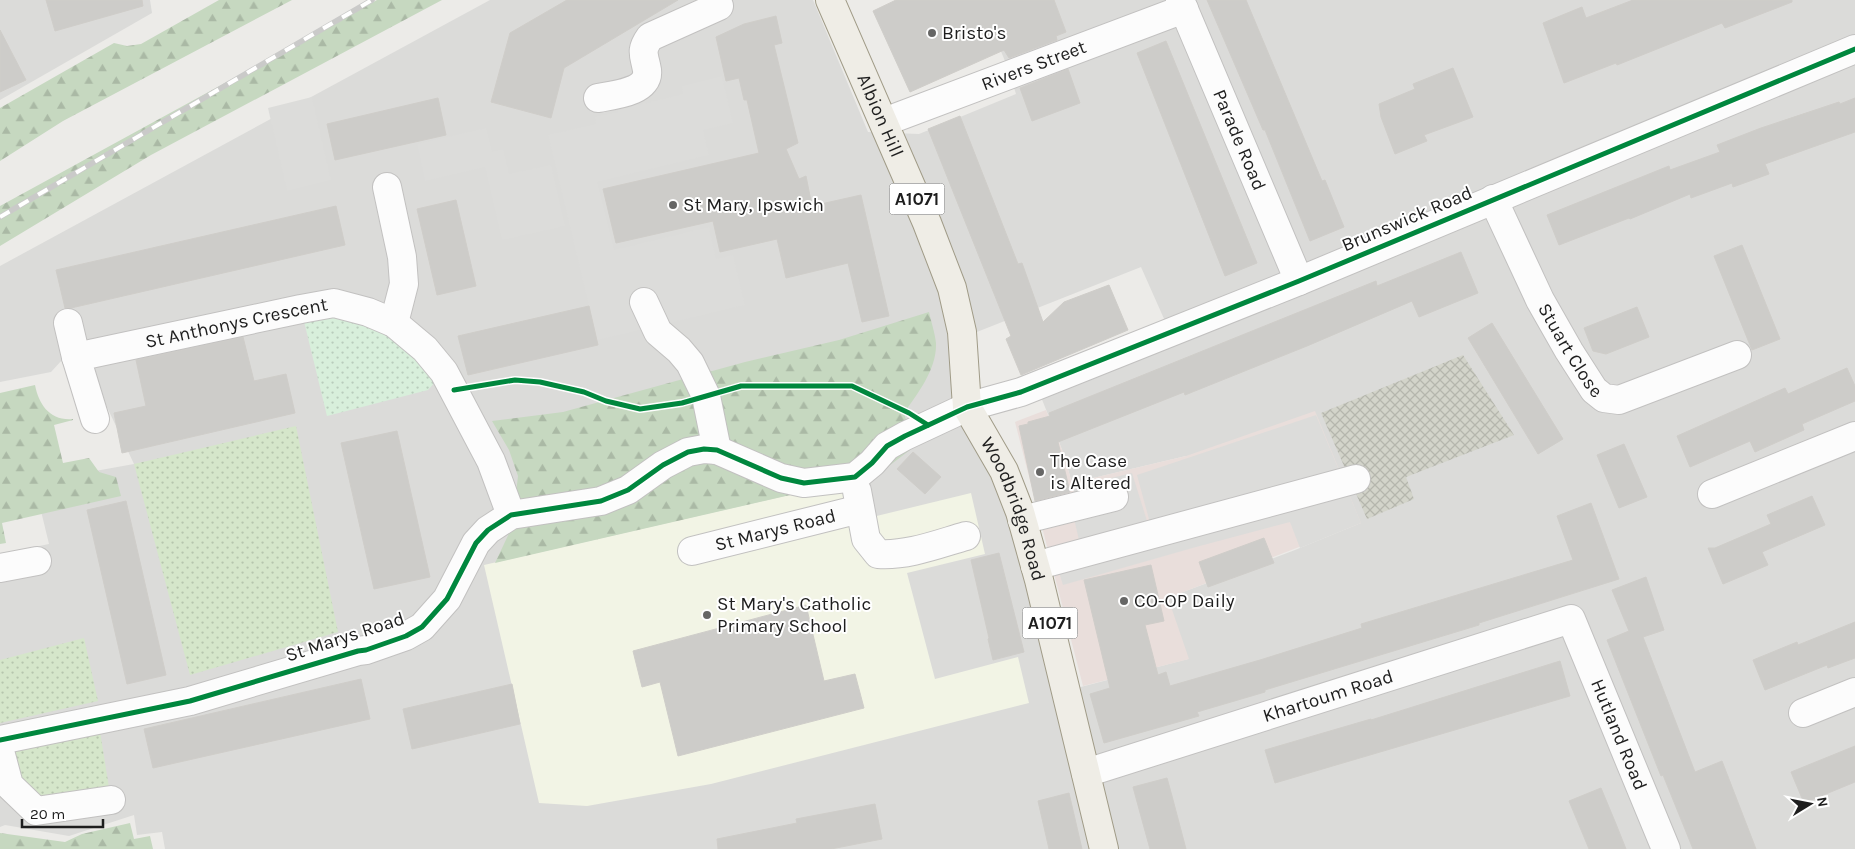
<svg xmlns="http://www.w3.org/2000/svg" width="1855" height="849" viewBox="0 0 1855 849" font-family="Karla,sans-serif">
  <defs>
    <pattern id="construction-cross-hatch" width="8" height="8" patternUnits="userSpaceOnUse" patternTransform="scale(1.25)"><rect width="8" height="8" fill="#d3d4ca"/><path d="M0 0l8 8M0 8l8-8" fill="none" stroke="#b5b6ad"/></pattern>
    <pattern id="grass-dots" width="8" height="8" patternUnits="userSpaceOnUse" patternTransform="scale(1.25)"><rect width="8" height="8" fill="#d5e6ca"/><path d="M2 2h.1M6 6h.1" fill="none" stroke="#b6c5ad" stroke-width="1.8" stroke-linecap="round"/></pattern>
    <pattern id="forest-firs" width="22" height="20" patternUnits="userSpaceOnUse" patternTransform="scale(1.25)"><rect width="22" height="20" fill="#c6d8c0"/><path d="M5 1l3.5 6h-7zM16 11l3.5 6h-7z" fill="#aab9a5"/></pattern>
    <pattern id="park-dots" width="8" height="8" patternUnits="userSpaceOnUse" patternTransform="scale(1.25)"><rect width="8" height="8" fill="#d8efdb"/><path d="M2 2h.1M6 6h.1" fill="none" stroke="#b9ccbc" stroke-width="1.8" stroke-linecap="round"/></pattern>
  </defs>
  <rect width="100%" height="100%" fill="#ecebe8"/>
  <g fill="#dbdbd9" fill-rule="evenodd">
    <polygon points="0,0 150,0 152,13 0,100"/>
    <path d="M 490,0 L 813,0 L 868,132 L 919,134 L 1016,94 L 1007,66 L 980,0 L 1855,0 L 1855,849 L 165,849 L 162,832 L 137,835 L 134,815 L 69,836 L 5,825 L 0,827 L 0,554 L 49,544 L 34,482 L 134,464 L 106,405 L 74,347 L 51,372 L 0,382 L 0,266 ZM 1141,267 L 1173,339 L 1039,392 L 1063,452 L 1072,483 L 1186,456 L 1361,523 L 1295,550 L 1167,598 L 1188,659 L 1054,694 L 1015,525 L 954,341 Z"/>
  </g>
  <polygon fill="#e9dedb" points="1046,410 1063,452 1072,483 1186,456 1315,411 1361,523 1168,598 1189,659 1083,686 1015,422"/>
  <polygon fill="#f2f4e5" points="802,492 849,492 856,521 971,493 985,554 907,573 935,679 1018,657 1029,703 711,784 587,806 539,803 484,565"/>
  <polygon fill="url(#construction-cross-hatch)" points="1463,355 1514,435 1406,477 1414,499 1367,519 1321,413"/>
  <g fill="url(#grass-dots)">
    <polygon points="296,426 338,632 190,675 134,464"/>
    <polygon points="84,638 98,701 0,723 0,660"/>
    <polygon points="98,719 111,800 36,811 0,751"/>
  </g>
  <g fill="url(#forest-firs)">
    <polygon points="219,0 292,0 63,121 0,161 0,108 114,43 127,46 141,44"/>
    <polygon points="377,0 442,0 151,155 0,246 0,206"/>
    <path d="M 929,312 C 931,321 935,333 936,343 C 937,369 918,393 904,413 L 914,447 L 877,475 L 495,563 L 512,527 L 518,476 L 509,450 L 492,421 L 563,412 L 745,362 L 839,340 Z"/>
    <path d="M 35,385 C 39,405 50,421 73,419 L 73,420 L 54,425 L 63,463 L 89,458 L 99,472 L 116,477 L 121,496 L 2,523 L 6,543 L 0,544 L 0,393 Z"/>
    <polygon points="130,823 134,839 150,836 153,849 0,849 0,833 65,842 82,834"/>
  </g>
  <polygon fill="url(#park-dots)" points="351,306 444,372 428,390 327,416 301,309"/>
  <g fill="#dcdcda">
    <polygon points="722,76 733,123 703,130 709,155 597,182 614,250 709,227 716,259 733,255 745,305 597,340 548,135 596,124 595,117 618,112 618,110 683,94 682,86"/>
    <polygon points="312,97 331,180 287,191 268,108"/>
    <polygon points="486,128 492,152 503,149 509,174 551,165 565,226 502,240 485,167 425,181 417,144"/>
    <polygon points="1316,415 1361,523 1300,548 1290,522 1196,547 1063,585 1052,550 1150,523 1137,475"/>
    <polygon points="1132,473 1147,521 1079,540 1072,510 1074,487"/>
  </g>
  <g fill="#cdccc9" stroke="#cfcdc9">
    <polygon points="46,0 142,0 143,6 55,31"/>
    <polygon points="567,0 678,0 564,68 551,118 491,102 510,33"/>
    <polygon points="896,0 1054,0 1066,32 1056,36 1057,40 1009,58 1004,50 910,92 873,11"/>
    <polygon points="1207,0 1246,0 1322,181 1325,180 1344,227 1310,241 1265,130 1263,130"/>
    <polygon points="1633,0 1792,0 1792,2 1725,28 1722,23 1617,65 1616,63 1564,83 1543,23 1582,7 1586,18"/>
    <polygon points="776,16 782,43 774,45 798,143 786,149 799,179 806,176 812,206 861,195 889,316 862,322 848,263 786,278 777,239 720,252 713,221 616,243 603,189 759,153 747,100 744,100 739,78 726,81 716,37 744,24"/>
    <polygon points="0,30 26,80 0,92"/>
    <polygon points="1166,41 1257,263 1225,276 1137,53"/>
    <polygon points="1453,68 1473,117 1424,135 1427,141 1395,154 1381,117 1379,104 1415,89 1413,84"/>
    <polygon points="1068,69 1080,103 1032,121 1020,88"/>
    <polygon points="438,98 446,135 335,160 327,124"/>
    <polygon points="1855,98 1855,132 1765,164 1769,174 1733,187 1732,183 1691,198 1690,194 1630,219 1629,218 1559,245 1547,215 1669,166 1670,170 1720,152 1717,145 1761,128 1839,102 1840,104"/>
    <polygon points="960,116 1018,264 1022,263 1043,322 1064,302 1109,285 1128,330 1021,375 1006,339 1011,336 928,129"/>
    <polygon points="456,200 476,286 437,295 417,209"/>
    <polygon points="336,206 345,245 71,308 65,308 56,270"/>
    <polygon points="1742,245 1780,339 1752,350 1714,256"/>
    <polygon points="1461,252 1478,293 1419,317 1412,301 1307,346 1185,395 1184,392 1058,442 1070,492 1035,501 1019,426 1028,424 1028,422 1050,416 1049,413 1376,281 1377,286"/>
    <polygon points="589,306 598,345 468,375 458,336"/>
    <polygon points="1637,307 1649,337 1606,354 1593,351 1584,328"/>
    <polygon points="1492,323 1563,439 1538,454 1468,338"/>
    <polygon points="243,337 254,381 286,374 295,413 122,453 114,413 146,406 136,360"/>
    <polygon points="1847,368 1855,386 1855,401 1802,424 1804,430 1755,452 1750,441 1690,467 1677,436 1785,388 1788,394"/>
    <polygon points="397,431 430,577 374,589 341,443"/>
    <polygon points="1624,444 1647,497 1619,508 1597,455"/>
    <polygon points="913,452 941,477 925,494 897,469"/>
    <polygon points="1812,496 1825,525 1762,552 1768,565 1723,584 1708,548 1715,548 1771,524 1767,515"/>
    <polygon points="126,501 166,675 127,684 87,510"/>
    <polygon points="1591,503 1619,579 1479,623 1479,625 1265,690 1265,692 1197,712 1199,716 1104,743 1090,694 1110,688 1084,580 1151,565 1164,621 1145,625 1158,675 1166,672 1170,686 1260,660 1362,628 1361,624 1573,560 1557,516"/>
    <polygon points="1264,538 1274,563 1208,587 1199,562"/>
    <polygon points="999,553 1024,652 993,660 988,639 989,638 971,560"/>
    <polygon points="1646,577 1664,630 1643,637 1695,772 1722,761 1756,849 1693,849 1663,775 1661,776 1607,640 1629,631 1612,590"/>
    <polygon points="806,605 824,681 855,674 864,708 678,756 660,682 642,687 633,651"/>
    <polygon points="1855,622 1855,658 1828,668 1827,665 1765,690 1753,660 1797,642 1798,645"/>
    <polygon points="1560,661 1570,696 1275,783 1265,750 1371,719 1371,720"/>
    <polygon points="361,679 370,719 153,768 144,729"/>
    <polygon points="512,684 520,724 412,749 403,709"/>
    <polygon points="1855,746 1855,782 1804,803 1791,772"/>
    <polygon points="1167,778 1172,796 1186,849 1150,849 1145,831 1133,787"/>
    <polygon points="1601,788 1616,824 1626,849 1589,849 1569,801"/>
    <polygon points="1069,793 1082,849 1049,849 1038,801"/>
    <polygon points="875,804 882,839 831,849 718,849 717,839 797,823 796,819"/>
  </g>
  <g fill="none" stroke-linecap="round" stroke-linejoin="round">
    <defs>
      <g id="minor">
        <path id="s1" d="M 1180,0 L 1299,281"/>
        <path d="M 598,98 C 613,95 650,92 647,70 C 644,54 640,51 650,37 L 719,6"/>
        <path id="s2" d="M 884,122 L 1184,9"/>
        <polyline points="387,187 402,257 404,284 394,323"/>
        <path id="s3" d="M 1493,199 L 1540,300 L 1569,351 L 1594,390 L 1604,398 L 1619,400 L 1737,355"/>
        <polyline points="644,302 658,332 679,350 690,363 706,396 717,450"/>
        <polyline points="68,323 76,357 95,419"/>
        <path id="s4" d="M 76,357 L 301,309 L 334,303 L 368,312 L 394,323 L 425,349 L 444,372 L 491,461 L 511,515"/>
        <path d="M 857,491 L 866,539 L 878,554 C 908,556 938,544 966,536"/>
        <polyline points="1712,494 1855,436"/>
        <polyline points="1022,520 1114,497"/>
        <path id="s5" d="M 692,551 L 860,509"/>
        <polyline points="1035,566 1356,479"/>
        <polyline points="0,568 37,561"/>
        <polyline points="1803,713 1855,692"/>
        <polyline points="0,740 190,701 358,651 366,650 406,636 422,627 447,599 476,543 488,530 511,515 601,501 628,490 663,465 688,452 704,449 717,450 781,478 804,483 855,477 872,463 887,446 905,436 967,407 1021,392 1299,281 1855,49"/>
        <polyline points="0,751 9,785 36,811 111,800"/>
        <path id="s6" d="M 1086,773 L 1571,619 L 1666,849"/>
      </g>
      <g id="major">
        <path id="s7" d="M 830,0 L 927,223 L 952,288 L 962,332 L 967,407 L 1004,471 L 1020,512 L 1039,580 L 1104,849"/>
      </g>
    </defs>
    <use href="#minor" stroke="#c2c1c0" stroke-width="30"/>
    <use href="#major" stroke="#a09b87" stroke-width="30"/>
    <use href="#minor" stroke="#fcfcfc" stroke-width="28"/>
    <use href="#major" stroke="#efede6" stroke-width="28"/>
    <defs>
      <polyline id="rail" points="0,217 372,0"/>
    </defs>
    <use href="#rail" stroke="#cacac9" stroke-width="5.5"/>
    <use href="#rail" stroke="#fff" stroke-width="4" stroke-dasharray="11" stroke-linecap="butt"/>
    <defs>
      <g id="cycleway">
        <polyline points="454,390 515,380 540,382 584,392 606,401 640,409 682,403 741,386 852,386 909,413 928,425"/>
        <polyline points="0,740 190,701 358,651 366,650 406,636 422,627 447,599 476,543 488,530 511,515 601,501 628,490 663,465 688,452 704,449 717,450 781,478 804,483 855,477 872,463 887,446 905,436 967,407 1021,392 1299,281 1855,49"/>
      </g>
    </defs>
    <use href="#cycleway" stroke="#fff" stroke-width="8"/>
    <use href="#cycleway" stroke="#00873e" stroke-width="5"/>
  </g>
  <g fill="#666665" stroke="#fff" stroke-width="2">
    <circle cx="932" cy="33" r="5"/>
    <circle cx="673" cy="205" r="5"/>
    <circle cx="1040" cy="472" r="5"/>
    <circle cx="1124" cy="601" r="5"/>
    <circle cx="707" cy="615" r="5"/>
  </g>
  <g text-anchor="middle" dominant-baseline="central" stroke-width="4" stroke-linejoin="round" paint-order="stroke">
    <g fill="#fff" stroke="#626262" stroke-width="1">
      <rect x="889.5" y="183.5" width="55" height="31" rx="4"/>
      <rect x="1022.5" y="607.5" width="55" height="31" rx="4"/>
    </g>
    <g font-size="18" font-weight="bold" fill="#1e1e1e">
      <text x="917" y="199">A1071</text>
      <text x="1050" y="623">A1071</text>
    </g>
    <g font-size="19" fill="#1e1e1e" stroke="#fff" text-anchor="start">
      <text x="942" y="33">Bristo's</text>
      <text x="683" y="205">St Mary, Ipswich</text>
      <text x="1050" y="461">The Case<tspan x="1050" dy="22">is Altered</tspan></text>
      <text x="1134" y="601">CO-OP Daily</text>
      <text x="717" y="604">St Mary's Catholic<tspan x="717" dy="22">Primary School</tspan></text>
    </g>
    <g font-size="19" fill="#1e1e1e" stroke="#fff">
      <text stroke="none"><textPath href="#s2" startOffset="160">Rivers Street</textPath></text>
      <text stroke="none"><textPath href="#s7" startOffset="126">Albion Hill</textPath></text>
      <text stroke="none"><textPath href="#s1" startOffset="152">Parade Road</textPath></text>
      <text transform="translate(1407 219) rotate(-23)">Brunswick Road</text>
      <text stroke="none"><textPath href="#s4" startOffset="164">St Anthonys Crescent</textPath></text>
      <text stroke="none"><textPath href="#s3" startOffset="170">Stuart Close</textPath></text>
      <text stroke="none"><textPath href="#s7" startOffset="546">Woodbridge Road</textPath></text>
      <text stroke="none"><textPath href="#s5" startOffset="86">St Marys Road</textPath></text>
      <text transform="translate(345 637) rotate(-18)">St Marys Road</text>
      <text stroke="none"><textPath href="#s6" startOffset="254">Khartoum Road</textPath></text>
      <text stroke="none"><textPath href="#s6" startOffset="634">Hutland Road</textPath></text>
    </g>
  </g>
  <g transform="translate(1810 804) rotate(80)" stroke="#ffffff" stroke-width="4" paint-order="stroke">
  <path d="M0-4L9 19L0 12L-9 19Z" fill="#1e1e1e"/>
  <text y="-8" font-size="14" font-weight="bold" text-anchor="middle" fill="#1e1e1e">N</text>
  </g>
  <path d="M22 819v8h81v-8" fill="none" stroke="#1e1e1e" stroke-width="2.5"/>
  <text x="30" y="819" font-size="15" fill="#1e1e1e" stroke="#ffffff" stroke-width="4" paint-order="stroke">20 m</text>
</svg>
